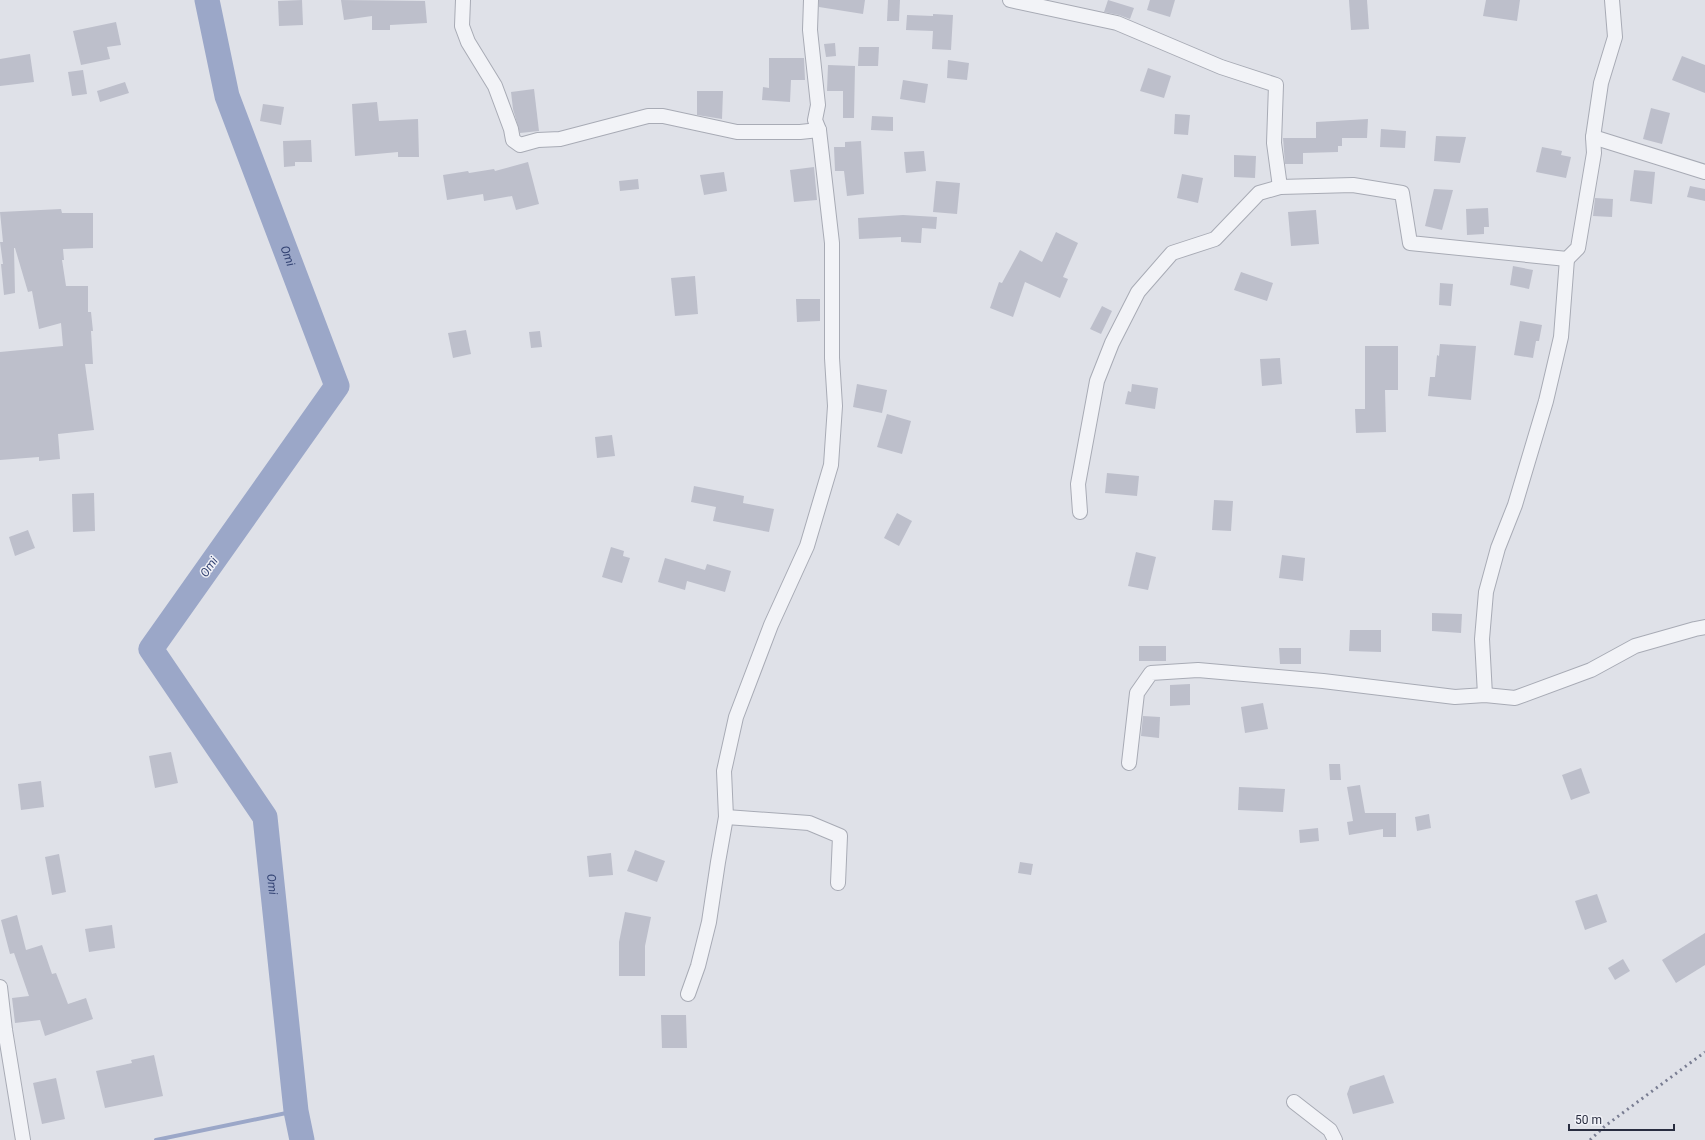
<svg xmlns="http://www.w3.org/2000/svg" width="1705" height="1140" viewBox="0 0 1705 1140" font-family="Roboto,sans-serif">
  <rect width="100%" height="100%" fill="#dfe1e8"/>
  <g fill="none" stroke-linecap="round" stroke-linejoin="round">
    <polyline stroke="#9ba7c8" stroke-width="4" points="156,1140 296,1111"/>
    <path stroke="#9ba7c8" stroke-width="25" id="s1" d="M 207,0 L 227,96 L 337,386 L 151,649 L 265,817 L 296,1111 L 302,1140"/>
  </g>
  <g fill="#bdbfcb">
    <polygon points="302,0 303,25 279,26 278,1"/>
    <polygon points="341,0 425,1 427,23 390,25 390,30 372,30 372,16 344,20"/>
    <polygon points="819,0 865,0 863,14 819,7"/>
    <polygon points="888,0 900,0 899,21 887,21"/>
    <polygon points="1108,0 1134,8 1130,19 1119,15 1104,12"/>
    <polygon points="1150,0 1175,0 1170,17 1147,10"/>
    <polygon points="1349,0 1367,0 1369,29 1351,30"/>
    <polygon points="1486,0 1520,0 1517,21 1483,16"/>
    <polygon points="933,14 953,15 951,50 932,49 933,31 906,30 907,15 933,16"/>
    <polygon points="116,22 121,45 107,47 110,59 81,65 73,31"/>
    <polygon points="835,43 836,56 826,57 824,44"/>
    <polygon points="859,47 879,47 878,66 858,66"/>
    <polygon points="30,54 34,82 0,86 0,59"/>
    <polygon points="1682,56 1705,65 1705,93 1672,80"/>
    <polygon points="769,58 804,58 805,80 791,80 790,102 762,100 763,87 769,88"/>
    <polygon points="948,60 969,63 967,80 947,78"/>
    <polygon points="828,65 855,66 854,118 843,118 843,91 827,91"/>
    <polygon points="1148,68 1171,76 1164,98 1140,91"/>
    <polygon points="83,70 87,94 72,96 68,72"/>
    <polygon points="903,80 928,84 925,103 900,99"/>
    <polygon points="125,82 129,93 100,102 97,91"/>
    <polygon points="534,89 539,131 520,133 513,109 511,92"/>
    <polygon points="697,91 723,91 722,119 697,115"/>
    <polygon points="377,102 379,121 418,119 419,157 398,157 398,152 355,156 352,104"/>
    <polygon points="263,104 284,107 281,125 260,121"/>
    <polygon points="1651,108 1670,113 1662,144 1643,139"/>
    <polygon points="1175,114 1190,115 1188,135 1174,134"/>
    <polygon points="872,116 893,117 893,131 871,130"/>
    <polygon points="1368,119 1367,138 1342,138 1342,146 1338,146 1338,152 1303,153 1303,164 1285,164 1283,138 1316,138 1316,122"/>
    <polygon points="1381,129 1406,131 1405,148 1380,147"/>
    <polygon points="1436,136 1466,137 1460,163 1434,161"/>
    <polygon points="311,140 312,162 295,162 295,166 284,167 283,141"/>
    <polygon points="861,141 864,194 847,196 844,171 835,171 834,147 845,147 845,142"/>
    <polygon points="1542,147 1562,151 1561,155 1571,157 1566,178 1536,172"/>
    <polygon points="924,151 926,171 906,173 904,152"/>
    <polygon points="1234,155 1256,156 1255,178 1234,177"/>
    <polygon points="528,162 539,204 516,210 512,196 484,201 483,194 447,200 443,175 468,171 469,173 494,169 495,171"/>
    <polygon points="814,167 817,200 794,202 790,170"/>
    <polygon points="1634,170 1655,172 1652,204 1630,201"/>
    <polygon points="724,172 727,191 704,195 700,175"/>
    <polygon points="1182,174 1203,178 1198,203 1177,198"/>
    <polygon points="638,179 639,189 620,191 619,181"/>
    <polygon points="936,181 960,183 957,214 933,212"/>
    <polygon points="1690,186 1705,189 1705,201 1687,197"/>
    <polygon points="1434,189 1453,190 1442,230 1425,226"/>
    <polygon points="1595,198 1613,199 1612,217 1593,216"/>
    <polygon points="1488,208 1489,227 1484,227 1484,234 1467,235 1466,209"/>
    <polygon points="61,209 62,213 93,213 93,248 63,249 64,260 62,260 66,286 88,286 88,312 91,312 93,331 91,331 93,364 85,364 94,430 58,434 60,459 39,461 39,457 0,460 0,352 63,346 61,323 39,329 32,291 28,292 15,248 14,248 15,293 4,295 1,264 3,264 0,242 3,242 0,212"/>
    <polygon points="1316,210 1319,244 1291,246 1288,212"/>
    <polygon points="903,215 937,217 936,229 922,228 921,243 901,242 901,237 859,239 858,218"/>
    <polygon points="1056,232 1078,243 1063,277 1068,279 1060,298 1025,282 1013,317 990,308 999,282 1002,283 1020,250 1042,262"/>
    <polygon points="1513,266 1533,270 1529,289 1510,285"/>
    <polygon points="1241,272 1273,283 1267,301 1234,290"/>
    <polygon points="695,276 698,314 675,316 671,278"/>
    <polygon points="1440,283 1453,284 1451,306 1439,305"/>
    <polygon points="796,299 820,299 820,321 797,322"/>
    <polygon points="1102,306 1112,311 1101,334 1090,329"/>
    <polygon points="1520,321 1542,325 1539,341 1536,341 1533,358 1514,355"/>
    <polygon points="466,330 471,354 453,358 448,333"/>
    <polygon points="540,331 542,347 531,348 529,332"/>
    <polygon points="1440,344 1476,346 1471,400 1428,396 1430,377 1435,377 1437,355 1439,356"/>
    <polygon points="1365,346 1398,346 1398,390 1385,390 1386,432 1356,433 1355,409 1365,409"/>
    <polygon points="1280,358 1282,384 1262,386 1260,359"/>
    <polygon points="857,384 887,390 882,413 853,407"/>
    <polygon points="1132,384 1158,388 1155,409 1125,404 1128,391 1131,392"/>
    <polygon points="887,414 911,421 902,454 877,447"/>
    <polygon points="612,435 615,456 597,458 595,437"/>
    <polygon points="1107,473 1139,476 1137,496 1105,493"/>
    <polygon points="694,486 744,496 743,503 774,509 769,532 713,521 716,507 691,502"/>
    <polygon points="94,493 95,531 73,532 72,494"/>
    <polygon points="1214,500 1233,501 1231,531 1212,530"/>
    <polygon points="897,513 912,521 899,546 884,538"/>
    <polygon points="28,530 35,548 15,556 9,537"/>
    <polygon points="611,547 624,551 623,556 630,558 622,583 602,577"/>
    <polygon points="1136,552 1156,557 1148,590 1128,586"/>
    <polygon points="1282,555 1305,558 1303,581 1279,578"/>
    <polygon points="665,558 705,570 707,564 731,571 725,592 687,581 685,590 658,582"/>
    <polygon points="1432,613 1462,614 1461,633 1432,631"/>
    <polygon points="1350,630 1381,630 1381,652 1349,651"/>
    <rect x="1139" y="646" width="27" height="15"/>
    <polygon points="1279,648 1301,648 1301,664 1280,664"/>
    <polygon points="1190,684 1190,705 1170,706 1170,685"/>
    <polygon points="1263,703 1268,729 1245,733 1241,707"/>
    <polygon points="1143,716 1160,717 1159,738 1141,736"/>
    <polygon points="171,752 178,783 155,788 149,756"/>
    <polygon points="1329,764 1340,764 1341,780 1330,780"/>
    <polygon points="1581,768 1590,793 1571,800 1562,775"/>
    <polygon points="41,781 44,807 21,810 18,784"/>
    <polygon points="1360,785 1365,813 1396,813 1396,837 1383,837 1383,829 1349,835 1347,822 1353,821 1347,787"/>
    <polygon points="1239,787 1285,789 1283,812 1238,810"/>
    <polygon points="1429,814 1431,828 1417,831 1415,817"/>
    <polygon points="1318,828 1319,841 1300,843 1299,830"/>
    <polygon points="635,850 665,861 657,882 627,871"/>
    <polygon points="611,853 613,875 589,877 587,856"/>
    <polygon points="59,854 66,892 52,895 45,857"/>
    <polygon points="1020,862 1033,864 1031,875 1018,873"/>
    <polygon points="1597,894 1607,922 1585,930 1575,901"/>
    <polygon points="625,912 651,917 645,946 645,976 619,976 619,942"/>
    <polygon points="17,915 26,950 42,945 52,974 56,973 68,1004 86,998 93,1019 45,1036 40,1020 15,1023 12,998 29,996 14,953 10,954 1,920"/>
    <polygon points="112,925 115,948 89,952 85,929"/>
    <polygon points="1705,933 1705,965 1676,983 1662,960"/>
    <polygon points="1623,959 1630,971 1615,980 1608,968"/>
    <polygon points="661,1015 686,1015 687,1048 662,1048"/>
    <polygon points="154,1055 163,1096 105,1108 96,1071 132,1063 131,1060"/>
    <polygon points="1384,1075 1394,1103 1353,1114 1347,1094 1350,1086"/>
    <polygon points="56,1078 65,1119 42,1124 33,1083"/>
  </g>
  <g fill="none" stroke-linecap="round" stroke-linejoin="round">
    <defs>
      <g id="minor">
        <polyline points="463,0 462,26 468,42 495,86 511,129 513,140 520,145 538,140 560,139 648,116 663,116 737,132 800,132 819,130"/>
        <polyline points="1010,0 1117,23 1221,67 1276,85 1274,143 1280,187 1353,185 1402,193 1410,243 1567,259 1578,248 1594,153 1593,137 1601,83 1615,37 1612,0"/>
        <polyline points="1593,137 1705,172"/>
        <polyline points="1080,512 1078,484 1097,381 1112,343 1138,292 1172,253 1215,239 1259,193 1280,187"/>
        <polyline points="1485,695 1482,639 1486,592 1498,548 1515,505 1546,401 1561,337 1567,259"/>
        <polyline points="1129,763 1137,693 1151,673 1198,670 1323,681 1455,697 1485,695 1515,698 1591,670 1635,646 1695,629 1705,627"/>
        <polyline points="726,817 809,823 840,836 838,883"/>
        <polyline points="0,987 5,1030 23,1140"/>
        <polyline points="688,994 698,966 709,922 718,862 726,817 724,771 736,717 771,625 807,546 831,465 835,406 832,358 832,243 819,130 815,120 818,105 810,30 811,0"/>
        <polyline points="1294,1102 1330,1130 1335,1140"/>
      </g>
    </defs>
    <use href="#minor" stroke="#a8abb5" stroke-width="16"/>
    <use href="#minor" stroke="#f2f3f7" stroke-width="14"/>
    <polyline stroke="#797d92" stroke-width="3" stroke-dasharray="2 4" stroke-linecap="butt" points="1590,1140 1605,1126 1705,1052"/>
  </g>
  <g text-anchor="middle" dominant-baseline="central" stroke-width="3" stroke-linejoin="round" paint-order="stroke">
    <g font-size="12" font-style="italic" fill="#334373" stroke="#eff0f6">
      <text stroke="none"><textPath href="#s1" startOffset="269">Omi</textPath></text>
      <text transform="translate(209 567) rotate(-55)">Omi</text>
      <text stroke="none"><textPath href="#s1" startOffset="1001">Omi</textPath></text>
    </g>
  </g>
  <path d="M1569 1124v6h105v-6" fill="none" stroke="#282c3f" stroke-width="2"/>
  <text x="1575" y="1124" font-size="12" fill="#282c3f" stroke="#eff0f6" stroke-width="3" paint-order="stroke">50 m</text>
</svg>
